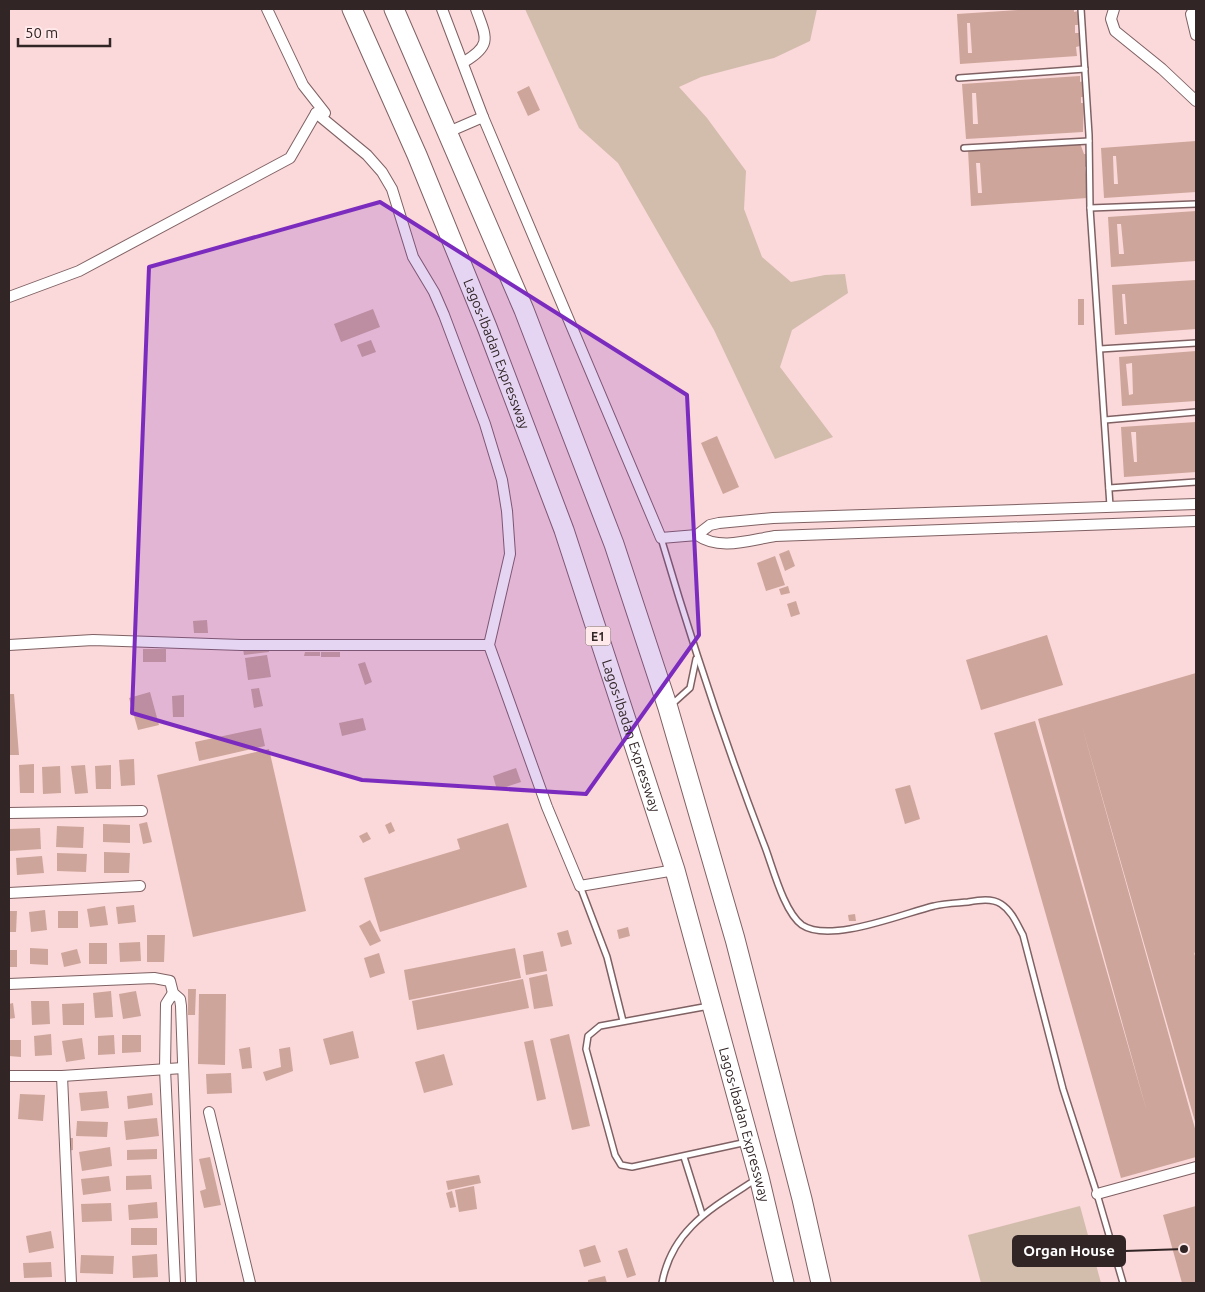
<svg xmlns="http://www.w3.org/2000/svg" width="1205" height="1292" viewBox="0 0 1205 1292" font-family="Ubuntu,sans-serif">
  <rect width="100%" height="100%" fill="#fbd8d9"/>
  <g fill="#d2bcac">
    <polygon points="525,9 817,9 810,41 774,58 701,77 679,87 707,118 746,171 744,209 762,257 791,282 825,275 845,274 848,293 792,330 780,367 833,437 775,459 714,330 618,163 579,128"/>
    <polygon points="1080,1206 1101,1283 981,1283 968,1235"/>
  </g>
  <g fill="#cda59a" fill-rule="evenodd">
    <path d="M 1033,9 L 1074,9 L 1074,12 L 1078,11 L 1079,25 L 1075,25 L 1075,33 L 1079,33 L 1080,46 L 1076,47 L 1077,56 L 960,64 L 957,14 ZM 967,23 L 970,23 L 972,53 L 968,53 Z"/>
    <path d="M 1080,76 L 1080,82 L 1083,81 L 1084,97 L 1081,97 L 1081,103 L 1084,103 L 1083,132 L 966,139 L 962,84 ZM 972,93 L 976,93 L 978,124 L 973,124 Z"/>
    <polygon points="529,86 540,110 528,116 517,92"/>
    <path d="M 1196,141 L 1196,192 L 1104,198 L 1101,148 ZM 1113,156 L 1116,156 L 1118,184 L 1114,184 Z"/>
    <path d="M 1080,143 L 1084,154 L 1088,154 L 1089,166 L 1085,167 L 1086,174 L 1089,174 L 1090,188 L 1086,188 L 1087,198 L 971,206 L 968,150 ZM 976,163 L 980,163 L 982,193 L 978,193 Z"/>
    <path d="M 1196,211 L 1196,261 L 1111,267 L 1108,217 ZM 1117,224 L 1121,224 L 1124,254 L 1119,254 Z"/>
    <path d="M 1196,280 L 1196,329 L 1115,335 L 1112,285 ZM 1122,294 L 1125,294 L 1127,324 L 1124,324 Z"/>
    <rect x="1078" y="299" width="6" height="26"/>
    <polygon points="373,309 380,327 341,342 334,324"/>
    <polygon points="371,340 376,352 362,357 357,345"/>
    <path d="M 1196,351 L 1196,401 L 1122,406 L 1119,357 ZM 1132,363 L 1133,394 L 1129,395 L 1126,364 Z"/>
    <path d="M 1196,422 L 1196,472 L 1124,477 L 1121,427 ZM 1131,432 L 1136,432 L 1137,462 L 1134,462 Z"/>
    <polygon points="717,436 739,487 723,494 701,443"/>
    <polygon points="789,550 795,566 785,571 779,554"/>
    <polygon points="775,556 785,585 766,591 757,563"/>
    <polygon points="788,586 790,593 781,595 779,589"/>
    <polygon points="796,601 800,614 791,617 787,604"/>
    <polygon points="207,620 208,633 194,633 193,621"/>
    <polygon points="1047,635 1063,685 981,710 966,660"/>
    <polygon points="268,647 269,652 244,655 243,649"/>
    <rect x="143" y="649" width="23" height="13"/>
    <polygon points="305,652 320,652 320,656 304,656"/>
    <rect x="321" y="652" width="19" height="5"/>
    <polygon points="267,655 271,677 248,680 245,658"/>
    <polygon points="365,662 372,682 365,685 358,664"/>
    <polygon points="1196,673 1196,955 1194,952 1196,960 1196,1125 1081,723 1196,1132 1196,1157 1121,1178 994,733 1035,721 1147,1112 1038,719"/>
    <polygon points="259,688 263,706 254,708 251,689"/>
    <polygon points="150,692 159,725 138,730 129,698"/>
    <polygon points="9,694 14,694 19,755 9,755"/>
    <polygon points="184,695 184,717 173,717 172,696"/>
    <polygon points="363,718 366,730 342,736 339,723"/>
    <polygon points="261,728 265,746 199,761 195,742"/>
    <polygon points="269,749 306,911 193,937 157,775"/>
    <polygon points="134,759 135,785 121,786 119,760"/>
    <polygon points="34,764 34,793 20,793 19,765"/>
    <polygon points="85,765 88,793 75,794 71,766"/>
    <polygon points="111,765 111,789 96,789 95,766"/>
    <polygon points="60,766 61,793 43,794 42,767"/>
    <polygon points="516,768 521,782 497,790 493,776"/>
    <polygon points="910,785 920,819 905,824 895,789"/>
    <polygon points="147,822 152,842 143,844 139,824"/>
    <polygon points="391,822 395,831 389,834 385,825"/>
    <polygon points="508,823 527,887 380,932 364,878 460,849 457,839"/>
    <polygon points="103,824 130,825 130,843 103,842"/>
    <polygon points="57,826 84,827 83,848 56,847"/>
    <polygon points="40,828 41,849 10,851 9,829"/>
    <polygon points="367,832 371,839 363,843 359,836"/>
    <polygon points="104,852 130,853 129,873 104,873"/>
    <polygon points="57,853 87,854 86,872 57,871"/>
    <polygon points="42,856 44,873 17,875 16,858"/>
    <polygon points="134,905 136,922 118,924 116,907"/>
    <polygon points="105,906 108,925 90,927 87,909"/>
    <polygon points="45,910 47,930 31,932 29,912"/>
    <polygon points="9,911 17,911 16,932 9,932"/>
    <rect x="58" y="911" width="20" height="17"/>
    <polygon points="855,914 856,921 849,921 848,915"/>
    <polygon points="370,920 381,941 370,946 359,926"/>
    <polygon points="628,927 630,936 619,939 617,930"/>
    <polygon points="568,930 572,944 561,947 557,933"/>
    <polygon points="147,935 165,935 164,962 147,962"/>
    <polygon points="140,942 141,961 120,962 119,943"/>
    <rect x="89" y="943" width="18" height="21"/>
    <polygon points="30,948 48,949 48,965 30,964"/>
    <polygon points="515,948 521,978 409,1000 404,970"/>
    <polygon points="77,949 81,963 64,967 61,953"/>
    <rect x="9" y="950" width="8" height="17"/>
    <polygon points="543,951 547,971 526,975 523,955"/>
    <polygon points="379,953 385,973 370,978 364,958"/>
    <polygon points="547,974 553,1006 534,1009 529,978"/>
    <polygon points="523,979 529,1008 417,1030 412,1001"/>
    <polygon points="188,989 196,989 195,1015 188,1015"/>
    <polygon points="111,991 113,1017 95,1018 93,993"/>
    <polygon points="136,991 141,1016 123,1019 119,994"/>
    <polygon points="199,994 226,994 225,1065 198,1064"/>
    <polygon points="31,1001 49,1001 50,1024 32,1025"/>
    <polygon points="13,1003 15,1018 9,1019 9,1004"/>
    <polygon points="84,1003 84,1025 63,1025 62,1004"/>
    <polygon points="353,1031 359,1058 330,1065 323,1039"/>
    <polygon points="51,1034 52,1055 35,1056 34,1036"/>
    <polygon points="569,1034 590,1126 572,1130 550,1039"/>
    <polygon points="114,1035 115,1054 98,1055 98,1036"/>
    <polygon points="122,1035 141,1035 141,1052 122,1053"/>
    <polygon points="82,1038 85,1059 66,1062 62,1041"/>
    <polygon points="9,1040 21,1040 21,1057 9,1056"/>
    <polygon points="533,1040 546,1099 537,1101 524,1042"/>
    <polygon points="250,1047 252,1068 242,1069 239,1049"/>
    <polygon points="290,1047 293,1071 266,1081 263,1072 281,1067 279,1049"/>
    <polygon points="444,1054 453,1085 424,1093 415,1062"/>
    <polygon points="231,1073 232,1093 207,1094 206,1074"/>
    <polygon points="107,1091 109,1108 81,1111 79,1093"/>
    <polygon points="152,1093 153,1105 128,1109 127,1096"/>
    <polygon points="20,1094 45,1095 43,1121 18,1119"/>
    <polygon points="157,1118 159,1136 126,1140 124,1121"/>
    <polygon points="77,1121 108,1122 107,1137 76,1136"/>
    <polygon points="67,1138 73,1138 73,1150 67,1151"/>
    <polygon points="110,1147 112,1166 82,1171 79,1152"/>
    <polygon points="157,1149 157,1159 127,1160 127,1150"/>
    <polygon points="210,1157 221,1205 204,1208 200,1191 206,1189 199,1159"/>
    <polygon points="151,1175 152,1189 126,1190 126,1176"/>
    <polygon points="479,1175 481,1183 448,1190 446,1181"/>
    <polygon points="109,1176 111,1191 83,1195 81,1179"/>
    <polygon points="474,1186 477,1209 459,1212 455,1190"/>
    <polygon points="452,1191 456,1207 450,1208 446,1193"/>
    <polygon points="157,1202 158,1218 129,1220 128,1205"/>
    <polygon points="111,1203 112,1221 82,1222 81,1204"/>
    <polygon points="1196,1206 1196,1283 1182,1283 1163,1215"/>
    <rect x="131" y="1228" width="26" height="17"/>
    <polygon points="51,1231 54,1248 29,1253 26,1236"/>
    <polygon points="595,1245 601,1262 584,1267 579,1250"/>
    <polygon points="627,1248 636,1275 627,1278 618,1251"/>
    <polygon points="157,1254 158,1277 133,1278 132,1256"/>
    <polygon points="81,1255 114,1256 113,1274 80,1273"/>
    <polygon points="51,1262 52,1277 24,1278 23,1263"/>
    <polygon points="605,1276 607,1283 588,1283 588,1280"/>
  </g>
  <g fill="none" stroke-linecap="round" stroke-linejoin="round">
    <defs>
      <g id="service">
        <polyline points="1081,9 1089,135 1090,208 1110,506"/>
        <polyline points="959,78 1085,69"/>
        <polyline points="964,148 1089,141"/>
        <polyline points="1090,208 1196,204"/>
        <polyline points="1100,349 1196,343"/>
        <polyline points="1105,420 1196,412"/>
        <polyline points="1109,488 1196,482"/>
        <path d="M 661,538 C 692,643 726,746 765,847 C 773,868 784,912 802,925 C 830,944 904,913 934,906 C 945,903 957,903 968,902 C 979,900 992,898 1001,904 C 1012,911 1017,924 1023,935 L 1063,1089 L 1097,1194 L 1123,1283"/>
        <polyline points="670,706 690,688 696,659"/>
        <polyline points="580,886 607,957 623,1021"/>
        <polyline points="709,1006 600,1026 588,1036 586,1049 615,1155 621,1165 632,1167 747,1142"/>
        <polyline points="684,1157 702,1214"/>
        <path d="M 662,1283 C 672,1229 712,1208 755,1180"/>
      </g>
      <g id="minor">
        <polyline points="267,9 303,85 325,113 316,113 367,155 382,172 392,189 413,257 434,292 444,315 485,424 502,480 507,511 510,554 489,645 547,807 580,886 675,870"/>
        <polyline points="442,9 483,117"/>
        <polyline points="1114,9 1111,19 1115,31 1162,69 1196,101"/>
        <polyline points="1195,9 1191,14 1196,35"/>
        <path d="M 464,62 C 493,45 486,37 476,9"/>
        <polyline points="446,133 483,117 661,538 697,535 710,525 719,523 773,518 1196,504"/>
        <polyline points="9,297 79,271 290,158 316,113"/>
        <path d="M 697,535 C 719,551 750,540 775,536 L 1196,521"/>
        <polyline points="9,645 93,640 241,645 489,645"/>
        <polyline points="9,813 142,811"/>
        <polyline points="9,893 140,886"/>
        <polyline points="9,984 154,978 170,981 173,993 180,999 181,1006 191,1283"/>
        <polyline points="173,993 166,1004 165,1069 175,1283"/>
        <polyline points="9,1076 62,1076 183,1068"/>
        <polyline points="62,1076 71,1283"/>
        <polyline points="209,1112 250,1283"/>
        <polyline points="1097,1194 1196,1167"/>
      </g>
      <g id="motorway">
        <path id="s1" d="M 352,9 L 417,155 L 487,327 L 564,530 L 675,870 L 759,1177 L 784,1283"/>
        <polyline points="394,9 524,310 614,544 668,708 735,939 802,1199 821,1283"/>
      </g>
    </defs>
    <use href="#service" stroke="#7f6163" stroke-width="8"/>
    <use href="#minor" stroke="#7f6163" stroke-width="12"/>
    <use href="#motorway" stroke="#7f6163" stroke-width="21"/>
    <use href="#service" stroke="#fff" stroke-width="5"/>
    <use href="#minor" stroke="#fff" stroke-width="10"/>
    <use href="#motorway" stroke="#fff" stroke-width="19"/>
  </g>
  <path fill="#7b2cbf" fill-opacity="0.2" stroke="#7b2cbf" stroke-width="4" stroke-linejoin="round" d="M 380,202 L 687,395 L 699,635 L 586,794 L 362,780 L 132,713 L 149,267 Z"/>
  <g text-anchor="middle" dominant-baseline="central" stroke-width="4" stroke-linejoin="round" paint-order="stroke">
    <rect fill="#ffe9ea" stroke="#706061" stroke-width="1" x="585.5" y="626.5" width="25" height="19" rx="4"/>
    <g font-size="12" font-weight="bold" fill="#322526">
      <text x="598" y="636">E1</text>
    </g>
    <g font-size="14" fill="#322526" stroke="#ffe9ea">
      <text stroke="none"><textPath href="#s1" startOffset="374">Lagos-Ibadan Expressway</textPath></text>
      <text stroke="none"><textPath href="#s1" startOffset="779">Lagos-Ibadan Expressway</textPath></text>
      <text stroke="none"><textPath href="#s1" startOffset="1184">Lagos-Ibadan Expressway</textPath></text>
    </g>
  </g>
  <path fill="none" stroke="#322526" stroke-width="2" d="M1184 1249L1125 1251"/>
  <circle fill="#322526" stroke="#ffe9ea" stroke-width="2" cx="1184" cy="1249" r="5"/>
  <rect fill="#322526" stroke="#322526" stroke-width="2" x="1013" y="1236" width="112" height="30" rx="5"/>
  <g font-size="15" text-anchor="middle" font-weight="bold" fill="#fff">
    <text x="1069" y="1256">Organ House</text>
  </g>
  <rect width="1205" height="1292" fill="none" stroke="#322526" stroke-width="20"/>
  <path d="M18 38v8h92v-8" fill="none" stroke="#322526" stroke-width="2.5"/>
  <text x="25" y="38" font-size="15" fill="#322526" stroke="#ffe9ea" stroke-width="4" paint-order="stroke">50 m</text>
</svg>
